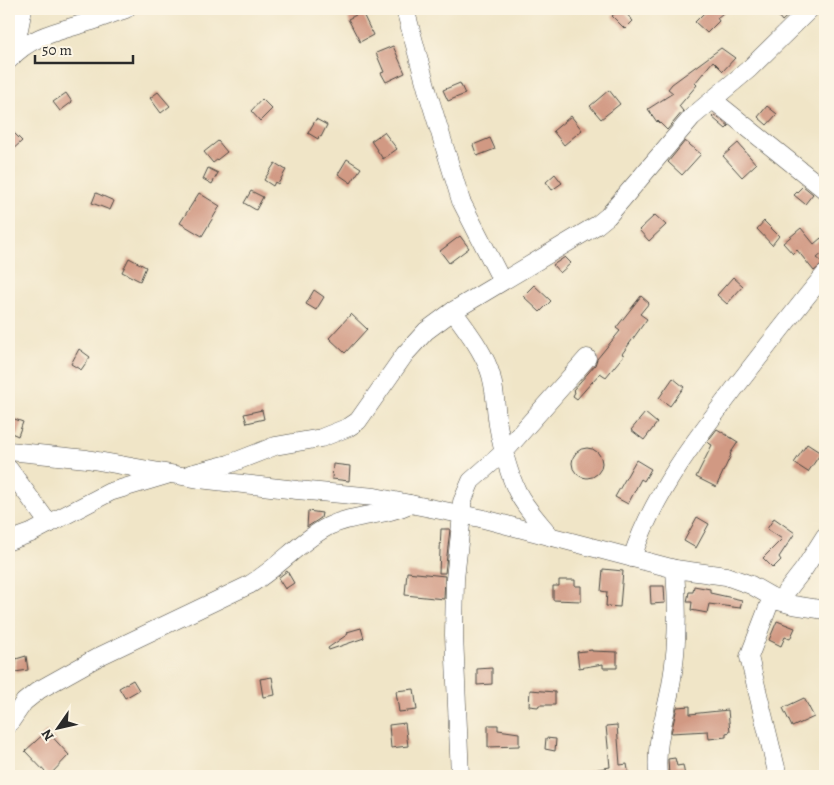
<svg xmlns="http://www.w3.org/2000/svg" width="834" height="785" viewBox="0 0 834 785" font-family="Alegreya,serif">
  <rect width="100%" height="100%" fill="#fcf5e5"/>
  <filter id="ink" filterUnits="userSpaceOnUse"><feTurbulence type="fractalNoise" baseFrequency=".02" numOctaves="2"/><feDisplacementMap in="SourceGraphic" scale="10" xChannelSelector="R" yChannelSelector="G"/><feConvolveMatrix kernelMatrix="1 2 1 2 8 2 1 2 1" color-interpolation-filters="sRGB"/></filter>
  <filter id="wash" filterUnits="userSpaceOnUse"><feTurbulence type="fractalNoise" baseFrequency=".0096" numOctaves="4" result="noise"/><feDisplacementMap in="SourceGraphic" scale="20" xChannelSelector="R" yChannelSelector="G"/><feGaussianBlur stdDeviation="1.12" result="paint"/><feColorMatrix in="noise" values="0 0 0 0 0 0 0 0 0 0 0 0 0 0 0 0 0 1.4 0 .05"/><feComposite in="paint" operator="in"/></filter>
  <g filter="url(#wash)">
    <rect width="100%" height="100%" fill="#f0e5c7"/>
    <g id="blocks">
      <g fill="#d19983">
        <polygon points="620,9 622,9 633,21 625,29 612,16"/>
        <polygon points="708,9 728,9 717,18 719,21 707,33 695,22"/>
        <polygon points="786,9 795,9 782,21 778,16"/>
        <polygon points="362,12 373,35 360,42 348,19"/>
        <polygon points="393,46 405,73 386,82 381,73 384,72 376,53"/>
        <polygon points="721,48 735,58 723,71 713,61 695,83 697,85 679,106 683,111 667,130 658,121 657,122 648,109 673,93 668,89 672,84"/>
        <polygon points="460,83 465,94 448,101 443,90"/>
        <polygon points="609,90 620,104 601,119 590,106"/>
        <polygon points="158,92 170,106 161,113 150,98"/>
        <polygon points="66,93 72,102 60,111 53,102"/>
        <polygon points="262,99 272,109 260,121 251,111"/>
        <polygon points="767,106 777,114 767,125 758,117"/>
        <polygon points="714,115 729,126 726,129 712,117"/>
        <polygon points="571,116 582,130 564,145 553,131"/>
        <polygon points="316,119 327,125 321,137 319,136 318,139 308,133"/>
        <polygon points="9,128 22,141 9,153"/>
        <polygon points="384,132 397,149 383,159 371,141"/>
        <polygon points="490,138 495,149 477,156 473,145"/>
        <polygon points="218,141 227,152 213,163 204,152"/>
        <polygon points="685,141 701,154 682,175 668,162"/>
        <polygon points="738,143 756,164 742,177 723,156"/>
        <polygon points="347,159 361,168 351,183 338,174"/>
        <polygon points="275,163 286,170 278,184 275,182 273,186 264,180"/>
        <polygon points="208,168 218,173 212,184 203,179"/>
        <polygon points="555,174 562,183 552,190 546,182"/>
        <polygon points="803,186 813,194 805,204 794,195"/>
        <polygon points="251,191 263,197 256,210 244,203"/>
        <polygon points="96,193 114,201 110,210 92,203"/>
        <polygon points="199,193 220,206 202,236 180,223"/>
        <polygon points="655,215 666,225 649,241 639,230"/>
        <polygon points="764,221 779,236 772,245 757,229"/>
        <polygon points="801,228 814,244 821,238 825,243 825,251 817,258 824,263 814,271 797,250 793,254 783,243"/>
        <polygon points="460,236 469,248 449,263 440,251"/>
        <polygon points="565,257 571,263 560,273 553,265"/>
        <polygon points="129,258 146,267 140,281 122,272"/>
        <polygon points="733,277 743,286 727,304 717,295"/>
        <polygon points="534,285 551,301 540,312 523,296"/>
        <polygon points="314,290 324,297 316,310 306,304"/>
        <polygon points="641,296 649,303 640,314 647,319 622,354 624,355 606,377 600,373 577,399 573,396 575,392 573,390 595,365 597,359 620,331 616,328"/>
        <polygon points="351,314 367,329 345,353 329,338"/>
        <polygon points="79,349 90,357 81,370 71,364"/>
        <polygon points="673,378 684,387 670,406 659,398"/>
        <polygon points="262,410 264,419 247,423 244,414"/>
        <polygon points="645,413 657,423 644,440 631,430"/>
        <polygon points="9,417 23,422 18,436 9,432"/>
        <polygon points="717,429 738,442 730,454 731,455 716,487 696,477 712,445 707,442"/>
        <polygon points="807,444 821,453 808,472 794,463"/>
        <circle cx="587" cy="463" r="15"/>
        <polygon points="636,460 651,469 644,481 641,479 628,504 615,497"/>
        <polygon points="333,464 350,466 349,481 332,479"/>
        <polygon points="308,511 322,513 321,518 307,527"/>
        <polygon points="697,517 709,524 696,548 684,541"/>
        <polygon points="774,518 795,533 779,557 781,560 773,568 763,558 782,539 767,529"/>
        <polygon points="441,529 450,529 445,573 439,573"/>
        <polygon points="603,569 623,571 620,607 606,606 607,592 601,591"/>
        <polygon points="287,571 294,583 285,589 278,578"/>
        <polygon points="407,572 445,576 444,599 405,595"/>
        <polygon points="559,580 575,580 575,586 581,586 581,601 553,600 553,586 559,586"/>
        <polygon points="650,586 664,586 665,603 651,604"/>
        <polygon points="694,586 710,589 710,593 742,600 740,608 709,604 707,613 691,610 692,602 687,602 689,592 693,592"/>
        <polygon points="777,621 795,628 790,639 785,637 781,646 769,640"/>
        <polygon points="361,628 364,638 329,650 328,648 348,634 347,632"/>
        <polygon points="592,650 592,651 617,652 617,668 603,668 603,664 579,668 577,652"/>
        <polygon points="26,656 28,670 15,672 16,659"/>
        <polygon points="492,668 492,684 477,685 477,669"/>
        <polygon points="272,677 275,695 263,697 260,679"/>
        <polygon points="133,680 139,690 125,698 119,688"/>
        <polygon points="414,689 417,710 399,712 396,691"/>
        <polygon points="530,690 555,692 555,705 539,705 538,707 529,706"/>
        <polygon points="804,698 814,717 792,727 783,708"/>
        <polygon points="690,706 690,714 728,710 730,732 726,733 726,737 709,739 708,731 671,733 677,707"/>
        <polygon points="405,723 408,746 391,748 389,725"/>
        <polygon points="488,725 498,725 498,730 519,733 519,746 488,747"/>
        <polygon points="617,725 620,765 627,764 629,776 589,776 588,771 610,767 606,726"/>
        <polygon points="47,731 69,755 49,776 25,751"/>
        <polygon points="546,738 556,739 555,751 545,749"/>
        <polygon points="675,758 677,766 683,765 685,776 669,776 668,759"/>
      </g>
    </g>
  </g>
  <g filter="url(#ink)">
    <use href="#blocks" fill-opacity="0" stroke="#494742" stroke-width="1"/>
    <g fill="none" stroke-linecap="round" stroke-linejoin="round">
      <defs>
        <g id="minor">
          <polyline points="405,9 428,93 461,201 502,281"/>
          <polyline points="14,54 23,9"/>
          <path d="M 9,60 C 30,36 59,31 89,22 C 101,18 114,13 126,9"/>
          <polyline points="713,100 825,190"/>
          <path d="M 453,311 C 466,329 481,348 489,369 C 496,387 495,407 498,425 C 502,447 508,472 517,491 C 525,508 540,523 551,537"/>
          <polyline points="9,451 87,459 199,479 297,490 375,497 480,518 675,569 726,576 751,585 779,601 793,605 825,610"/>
          <polyline points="9,469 49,524"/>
          <polyline points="190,474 229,464 275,446 321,438 349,427 358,421 405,354 426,331 453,311 597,225 608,216 692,117 749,69 810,9"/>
          <polyline points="9,541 31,533 110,492 167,475"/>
          <path d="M 632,558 C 653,494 697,437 738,384 C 767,347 795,310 825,274"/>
          <polyline points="772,597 749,657 778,776"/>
          <polyline points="779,601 804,569 825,536"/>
          <path d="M 9,724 L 24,702 L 39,690 L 100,656 L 249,585 C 278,568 301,540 329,526 C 356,513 384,517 410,504"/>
          <polyline points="460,776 454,635 455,579 462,515 462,502 471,481 505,451 587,358"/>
          <path d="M 658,776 C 655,740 665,719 671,685 C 678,646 678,608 675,569"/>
        </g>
      </defs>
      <use href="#minor" stroke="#494742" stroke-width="19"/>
      <use href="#minor" stroke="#fff" stroke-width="18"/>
    </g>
  </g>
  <rect width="834" height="785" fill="none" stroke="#fcf5e5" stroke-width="30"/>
  <g transform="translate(58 728) rotate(236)" stroke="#fcf5e5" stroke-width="4" paint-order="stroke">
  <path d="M0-4L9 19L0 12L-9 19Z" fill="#2b2b2b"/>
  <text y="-8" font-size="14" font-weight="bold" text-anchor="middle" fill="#2b2b2b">N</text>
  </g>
  <path d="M35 55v8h98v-8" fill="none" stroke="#2b2b2b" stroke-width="2.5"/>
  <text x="42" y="55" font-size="15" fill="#2b2b2b" stroke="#fcf5e5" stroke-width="4" paint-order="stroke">50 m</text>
</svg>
